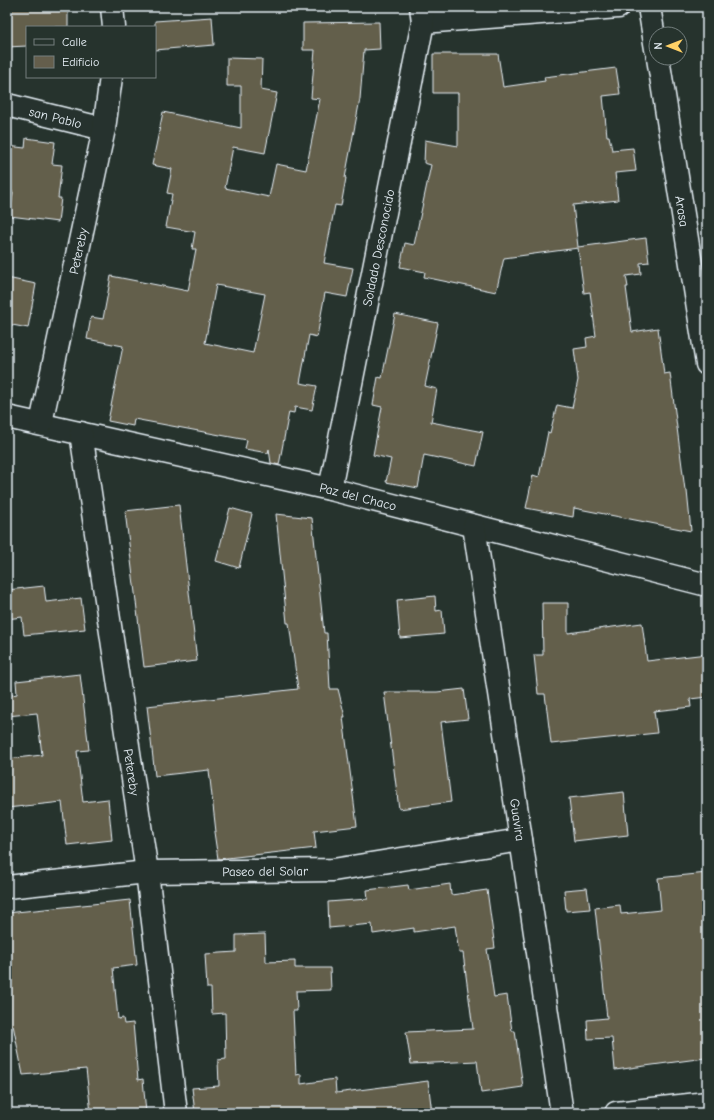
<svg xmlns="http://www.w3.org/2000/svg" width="714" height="1120" viewBox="0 0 714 1120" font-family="'Comic Neue',sans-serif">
  <rect width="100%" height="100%" fill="#26332d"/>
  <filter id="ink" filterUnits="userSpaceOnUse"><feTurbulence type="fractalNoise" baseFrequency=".025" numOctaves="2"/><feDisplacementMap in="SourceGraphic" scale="8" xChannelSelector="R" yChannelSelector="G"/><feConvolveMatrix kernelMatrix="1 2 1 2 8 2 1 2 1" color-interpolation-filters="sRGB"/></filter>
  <g filter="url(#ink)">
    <g fill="#645e4c" stroke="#e8f1f8" fill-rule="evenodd">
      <polygon points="7,7 68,7 68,27 27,27 27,46 7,47"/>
      <polygon points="212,17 214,45 155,50 155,21"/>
      <path d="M 379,22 L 380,49 L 364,50 L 360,99 L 345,178 L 346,178 L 341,206 L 335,205 L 324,263 L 353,268 L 347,297 L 325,293 L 317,337 L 309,335 L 300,383 L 317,386 L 312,410 L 295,407 L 294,413 L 289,412 L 279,465 L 271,463 L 269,449 L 268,453 L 245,449 L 247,440 L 134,419 L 133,426 L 108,421 L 123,346 L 87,339 L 91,317 L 103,319 L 111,276 L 188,291 L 196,249 L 192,249 L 195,232 L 166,227 L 172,194 L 167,193 L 172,169 L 152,165 L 163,112 L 241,128 L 241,86 L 227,86 L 227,58 L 262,59 L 261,90 L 277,93 L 265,153 L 233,147 L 225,188 L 269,197 L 276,164 L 306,170 L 320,99 L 311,98 L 315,50 L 303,50 L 303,23 ZM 216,285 L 265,294 L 253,353 L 205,343 Z"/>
      <polygon points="433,54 498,54 503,87 545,81 544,77 616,68 620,94 603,96 607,136 609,136 612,150 633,148 636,171 615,173 618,200 573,205 578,247 646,238 649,262 640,263 641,274 626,276 628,287 626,287 632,332 658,328 664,374 670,373 685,490 687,491 691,531 574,508 573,517 526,508 533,475 539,477 548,432 550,433 557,405 572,408 578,380 574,349 587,347 586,338 596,336 590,292 584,293 578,248 504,258 496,292 424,277 425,272 400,267 405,243 414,245 431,165 424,163 425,140 458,146 458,93 433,93"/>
      <polygon points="26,138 55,142 52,164 62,165 58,198 61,198 58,222 10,216 13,192 7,191 7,146 25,148"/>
      <polygon points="7,278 36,284 28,328 7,324"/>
      <polygon points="395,314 438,323 425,386 437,389 431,422 483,432 476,466 424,455 418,488 386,482 391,459 373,455 382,407 373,405 378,377 382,378"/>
      <polygon points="179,505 197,661 144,667 125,511"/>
      <polygon points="230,508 252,514 239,568 216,561"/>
      <polygon points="276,514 312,518 324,633 327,633 330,689 338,689 345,717 343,717 357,826 314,831 316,848 218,859 214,832 216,832 209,770 155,776 147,706 298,689 289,623 287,623"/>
      <polygon points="44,586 46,602 81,598 85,629 24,635 22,617 7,619 7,590"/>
      <polygon points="435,596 436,611 442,610 444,634 400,638 397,600"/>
      <polygon points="542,603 568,603 568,633 642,623 647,661 707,654 707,697 690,699 691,707 654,711 657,733 551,744 545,694 538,694 534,655 543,655"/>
      <polygon points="80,674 89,750 77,751 83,802 108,799 112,840 67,845 62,802 7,808 7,759 42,755 37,713 7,716 7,696 17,694 16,681"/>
      <polygon points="464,689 468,719 441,722 451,802 399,809 384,692 437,692"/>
      <polygon points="624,792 628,835 574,841 569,798"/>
      <polygon points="707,873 707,1035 704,1035 705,1058 615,1070 612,1038 588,1039 587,1020 607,1018 595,908 620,905 621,914 661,910 658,878"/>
      <polygon points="450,884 451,895 487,890 495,948 487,949 494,997 507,995 512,1031 515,1031 523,1087 481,1093 477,1061 411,1064 406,1032 473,1029 463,953 459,953 455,926 414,932 414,928 373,934 372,924 329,928 328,902 368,899 367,890 408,885 409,890"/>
      <polygon points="587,888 590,909 566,911 564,890"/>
      <polygon points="130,900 137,965 113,968 118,1019 123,1018 124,1024 133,1023 138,1080 143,1079 146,1113 91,1113 86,1069 23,1075 13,1025 7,1026 7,913"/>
      <polygon points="265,934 266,962 295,961 295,968 330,968 331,990 296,991 297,1011 293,1011 296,1075 301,1074 301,1084 335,1079 336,1093 428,1081 432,1113 195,1113 192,1088 219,1086 218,1060 226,1059 225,1013 212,1014 211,988 207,988 205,954 236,952 236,935"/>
    </g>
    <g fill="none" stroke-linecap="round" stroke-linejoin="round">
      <defs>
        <g id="minor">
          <polyline points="112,7 114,27"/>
          <polyline points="649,7 656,49"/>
          <polyline points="423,22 618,7"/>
          <path id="s1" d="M 658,58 L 707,364"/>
          <path id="s2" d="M 7,105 L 104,129"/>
          <path id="s3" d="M 7,417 L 330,489 L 707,585"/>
          <path id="s4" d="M 41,423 L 104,129 L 111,77"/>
          <path id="s5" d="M 81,433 L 147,872 L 176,1113"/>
          <path id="s6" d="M 330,489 L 423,22 L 421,7"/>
          <path id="s7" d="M 474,526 L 562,1113"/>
          <path id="s8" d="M 7,887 L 147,872 L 333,870 L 521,840"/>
          <polyline points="616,1113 707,1103"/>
        </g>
      </defs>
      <use href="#minor" stroke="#e8f1f8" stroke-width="25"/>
      <use href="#minor" stroke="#26332d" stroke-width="22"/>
    </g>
  </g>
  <g text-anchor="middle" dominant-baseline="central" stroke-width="3" stroke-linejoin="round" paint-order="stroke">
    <g font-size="13" fill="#e8f1f8" stroke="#26332d">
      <text stroke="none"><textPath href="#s2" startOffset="50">san Pablo</textPath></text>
      <text stroke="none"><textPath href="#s1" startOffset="155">Arasa</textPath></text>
      <text stroke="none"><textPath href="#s6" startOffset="246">Soldado Desconocido</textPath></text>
      <text stroke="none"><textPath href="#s4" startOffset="176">Petereby</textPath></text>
      <text stroke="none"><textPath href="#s3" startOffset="360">Paz del Chaco</textPath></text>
      <text stroke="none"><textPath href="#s5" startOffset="343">Petereby</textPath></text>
      <text stroke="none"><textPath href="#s7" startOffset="297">Guavira</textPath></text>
      <text stroke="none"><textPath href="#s8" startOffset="259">Paseo del Solar</textPath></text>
    </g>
  </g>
  <rect width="714" height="1120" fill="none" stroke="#26332d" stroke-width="24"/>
  <rect x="12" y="12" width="690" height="1096" fill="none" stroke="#e8f1f8" stroke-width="1.5" filter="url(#ink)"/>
  <rect x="26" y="26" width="130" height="52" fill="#26332d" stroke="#747f7e"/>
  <rect x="34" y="39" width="20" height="6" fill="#26332d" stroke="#747f7e"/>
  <text x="62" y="46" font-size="12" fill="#e8f1f8">Calle</text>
  <rect x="34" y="56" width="20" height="12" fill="#645e4c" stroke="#747f7e"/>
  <text x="62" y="66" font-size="12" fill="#e8f1f8">Edificio</text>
  <g transform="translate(668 46) rotate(270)"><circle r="19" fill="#26332d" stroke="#747f7e"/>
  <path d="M0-3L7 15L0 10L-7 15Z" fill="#ffd166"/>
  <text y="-6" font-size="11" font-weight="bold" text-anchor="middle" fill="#e8f1f8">N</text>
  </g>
</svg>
